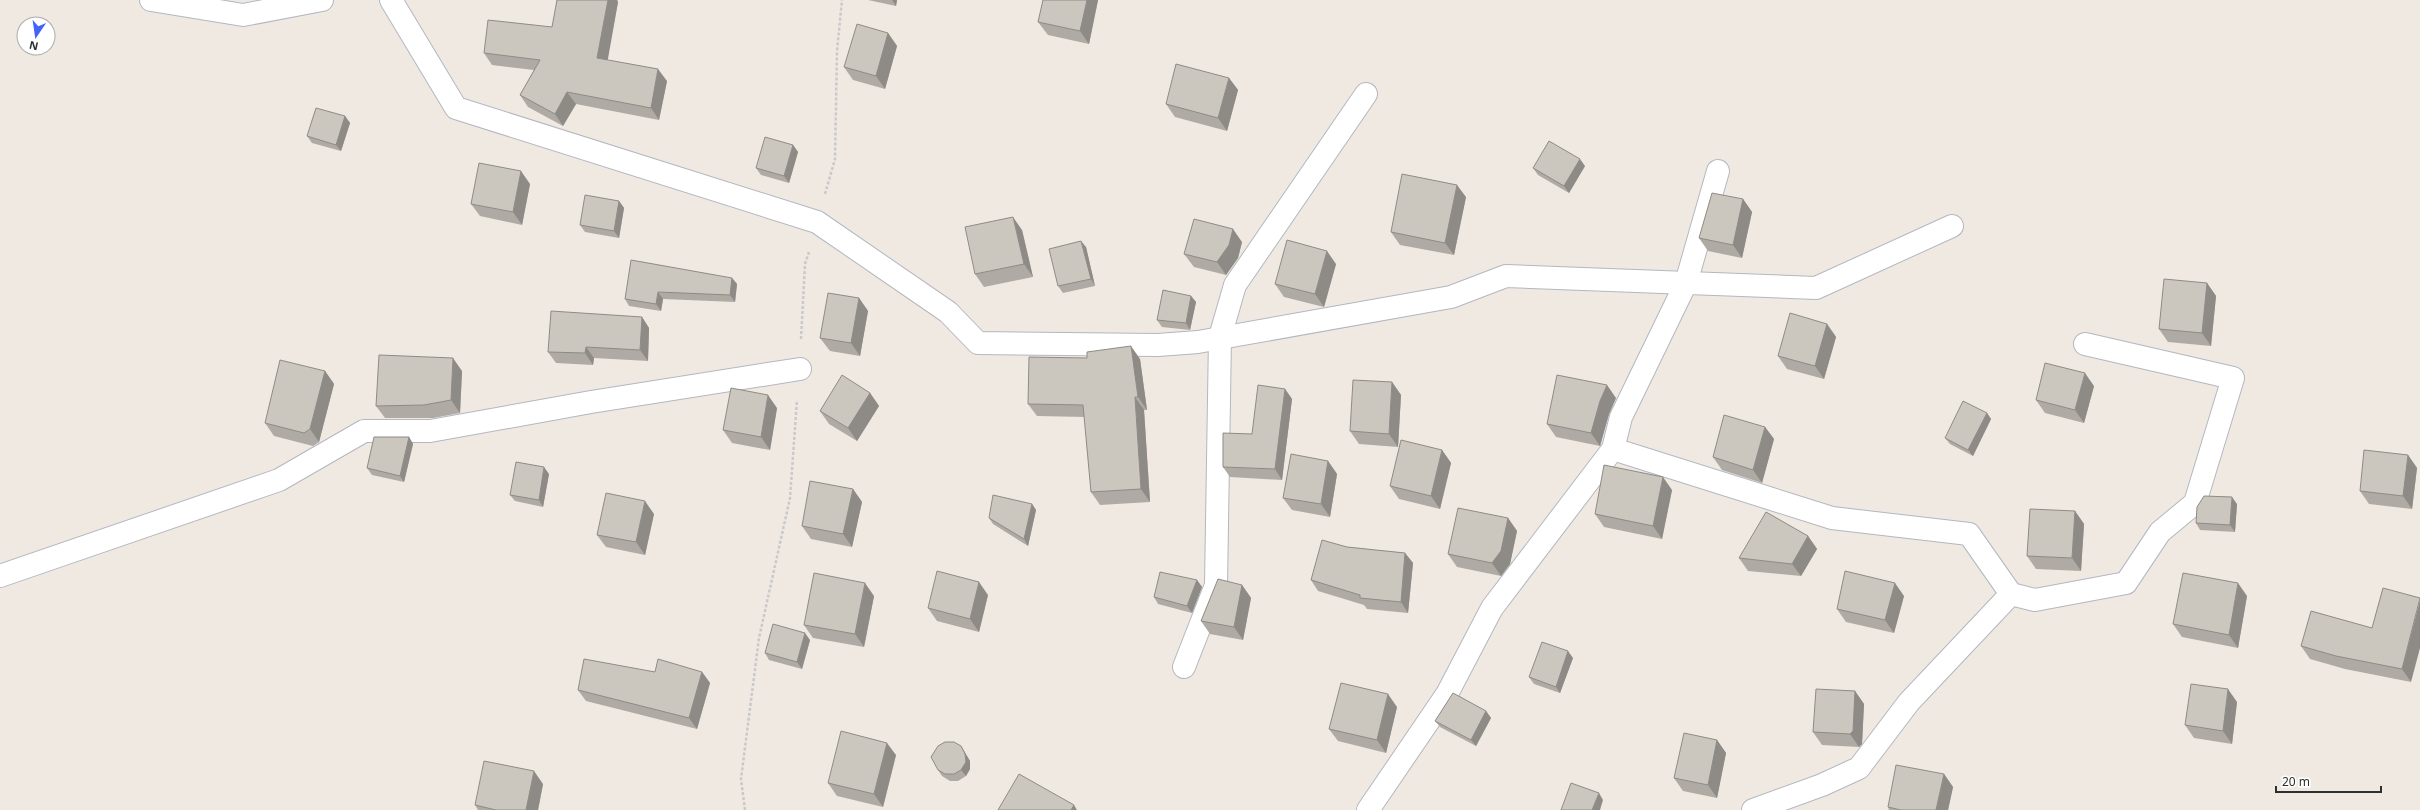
<svg xmlns="http://www.w3.org/2000/svg" width="2420" height="810" viewBox="0 0 2420 810" font-family="'Noto Sans',sans-serif">
  <rect width="100%" height="100%" fill="#efe9e1"/>
  <g fill="none" stroke-linecap="round" stroke-linejoin="round">
    <defs>
      <g id="street">
        <polyline points="151,0 243,15 322,0"/>
        <polyline points="391,0 456,108 817,222 948,312 978,343 1158,345 1198,342 1451,297 1506,276 1816,288 1952,226"/>
        <polyline points="1613,449 1832,518 1969,534 2011,594 2035,600 2126,583 2160,532 2195,503 2233,378 2085,344"/>
        <polyline points="0,576 279,480 364,431 430,431 591,402 800,369"/>
        <polyline points="1184,667 1216,585 1220,337 1235,285 1366,94"/>
        <polyline points="1368,810 1447,694 1492,608 1613,449 1621,417 1686,283 1718,171"/>
        <polyline points="1753,810 1822,785 1859,768 1909,702 2011,594"/>
      </g>
    </defs>
    <use href="#street" stroke="#b4b7c1" stroke-width="24"/>
    <g stroke="#c9c9c9" stroke-width="2.5" stroke-dasharray="3 2" stroke-linecap="butt">
      <polyline points="825,194 835,159 837,51 842,0"/>
      <polyline points="801,339 805,264 809,252"/>
      <polyline points="745,810 741,779 759,638 790,498 797,400"/>
    </g>
    <use href="#street" stroke="#fff" stroke-width="22"/>
  </g>
  <g fill="#afaba4">
    <polygon points="557,0 617,0 618,2 607,60 667,81 659,120 576,104 563,126 528,107 520,95 534,70 492,65 484,53 552,27"/>
    <polygon points="868,0 897,0 896,6"/>
    <polygon points="1043,0 1098,0 1089,44 1048,35 1038,22"/>
    <polygon points="888,33 897,46 885,89 853,80 844,67"/>
    <polygon points="1229,78 1238,90 1227,131 1175,117 1166,104"/>
    <polygon points="345,116 350,123 341,151 312,143 307,136"/>
    <polygon points="793,145 798,152 789,183 761,175 756,168"/>
    <polygon points="1585,166 1569,193 1538,175 1533,168"/>
    <polygon points="530,184 522,225 480,216 471,204"/>
    <polygon points="1466,197 1454,255 1400,245 1391,232"/>
    <polygon points="1743,199 1752,212 1742,258 1708,251 1699,238"/>
    <polygon points="619,201 624,208 619,238 585,232 580,225"/>
    <polygon points="1022,230 1033,277 984,287 975,274"/>
    <polygon points="1242,242 1238,258 1226,275 1194,267 1184,254"/>
    <polygon points="1086,247 1095,286 1063,293 1058,286"/>
    <polygon points="1336,264 1324,307 1284,297 1275,284"/>
    <polygon points="732,278 737,284 735,302 663,299 661,311 629,306 625,299"/>
    <polygon points="2207,283 2216,296 2211,346 2168,342 2159,329"/>
    <polygon points="1191,296 1196,302 1190,330 1162,327 1157,320"/>
    <polygon points="859,298 868,311 860,356 830,351 820,338"/>
    <polygon points="642,317 649,328 648,361 594,358 593,365 556,363 548,352"/>
    <polygon points="1827,324 1836,337 1824,379 1787,369 1778,356"/>
    <polygon points="1140,359 1147,410 1144,410 1150,502 1100,505 1091,492 1085,417 1037,416 1028,404"/>
    <polygon points="325,371 334,384 319,442 313,446 274,436 265,423"/>
    <polygon points="462,371 460,413 433,418 385,418 376,406"/>
    <polygon points="1392,382 1401,395 1398,447 1359,444 1350,431"/>
    <polygon points="2094,386 2084,423 2045,413 2036,400"/>
    <polygon points="1285,389 1292,399 1282,480 1230,477 1223,467 1252,434"/>
    <polygon points="870,393 879,406 857,441 829,424 820,411"/>
    <polygon points="1616,398 1609,414 1600,446 1556,437 1547,424"/>
    <polygon points="777,408 770,450 732,443 723,430"/>
    <polygon points="1987,413 1991,419 1973,456 1950,444 1945,438"/>
    <polygon points="1765,427 1774,439 1762,483 1722,470 1713,457"/>
    <polygon points="409,437 413,444 404,482 372,475 367,468"/>
    <polygon points="1442,450 1451,463 1440,509 1399,499 1390,486"/>
    <polygon points="2408,455 2417,468 2412,509 2369,504 2360,491"/>
    <polygon points="1328,461 1337,474 1330,517 1292,510 1283,498"/>
    <polygon points="549,474 543,507 515,501 510,495"/>
    <polygon points="853,489 862,502 852,547 811,539 802,526"/>
    <polygon points="1672,490 1662,539 1604,527 1595,514"/>
    <polygon points="1032,504 1036,510 1028,546 993,524 989,518"/>
    <polygon points="2237,504 2235,532 2200,530 2196,523"/>
    <polygon points="2075,511 2084,524 2081,571 2036,569 2027,556"/>
    <polygon points="654,514 645,555 606,547 597,535"/>
    <polygon points="1508,518 1517,531 1510,564 1501,576 1457,567 1448,554"/>
    <polygon points="1808,536 1817,549 1801,576 1748,571 1739,558"/>
    <polygon points="1347,547 1405,553 1413,563 1408,613 1367,609 1364,605 1318,591 1311,580"/>
    <polygon points="1197,580 1202,587 1192,613 1158,604 1154,597"/>
    <polygon points="1242,585 1251,598 1243,640 1210,634 1201,621"/>
    <polygon points="2383,588 2411,682 2345,669 2310,659 2301,646 2372,628"/>
    <polygon points="988,595 979,632 937,621 928,608"/>
    <polygon points="874,596 864,647 813,638 804,625"/>
    <polygon points="1904,596 1894,633 1846,622 1837,609"/>
    <polygon points="2247,596 2238,648 2182,637 2173,624"/>
    <polygon points="810,640 802,669 769,660 765,653"/>
    <polygon points="1573,658 1560,693 1534,684 1529,677"/>
    <polygon points="655,672 702,672 710,683 697,729 586,701 578,690"/>
    <polygon points="1855,691 1864,704 1862,744 1859,747 1822,745 1813,732"/>
    <polygon points="2237,702 2232,744 2194,738 2185,725"/>
    <polygon points="1397,707 1386,753 1338,741 1329,729"/>
    <polygon points="1486,711 1491,718 1476,746 1440,727 1435,721"/>
    <polygon points="1717,740 1726,753 1717,798 1683,791 1674,778"/>
    <polygon points="961,746 970,761 970,769 966,776 958,781 950,781 942,776 938,770"/>
    <polygon points="896,755 883,807 837,796 828,783"/>
    <polygon points="1944,774 1953,787 1948,810 1889,810 1888,807"/>
    <polygon points="543,784 538,810 478,810 475,805"/>
  </g>
  <g fill="#8e8b86">
    <polygon points="608,0 617,0 618,2 606,70 597,58"/>
    <polygon points="892,0 897,0 896,6"/>
    <polygon points="1087,0 1098,0 1089,44 1080,31"/>
    <polygon points="888,33 897,46 885,89 876,76"/>
    <polygon points="658,69 667,81 659,120 651,108"/>
    <polygon points="1229,78 1238,90 1227,131 1218,118"/>
    <polygon points="567,92 576,104 563,126 555,114"/>
    <polygon points="345,116 350,123 341,151 336,145"/>
    <polygon points="793,145 798,152 789,183 784,176"/>
    <polygon points="1580,159 1585,166 1569,193 1564,186"/>
    <polygon points="521,171 530,184 522,225 513,212"/>
    <polygon points="1457,185 1466,197 1454,255 1445,243"/>
    <polygon points="1743,199 1752,212 1742,258 1733,245"/>
    <polygon points="619,201 624,208 619,238 614,231"/>
    <polygon points="1013,217 1022,230 1033,277 1024,264"/>
    <polygon points="1233,229 1242,242 1238,258 1226,275 1217,262"/>
    <polygon points="1081,241 1086,247 1095,286 1091,279"/>
    <polygon points="1327,251 1336,264 1324,307 1315,294"/>
    <polygon points="732,278 737,284 735,302 730,295"/>
    <polygon points="2207,283 2216,296 2211,346 2202,333"/>
    <polygon points="658,292 663,299 661,311 656,304"/>
    <polygon points="1191,296 1196,302 1190,330 1186,323"/>
    <polygon points="859,298 868,311 860,356 851,343"/>
    <polygon points="642,317 649,328 648,361 640,350"/>
    <polygon points="1827,324 1836,337 1824,379 1815,366"/>
    <polygon points="1131,346 1140,359 1147,410 1138,397"/>
    <polygon points="586,347 594,358 593,365 585,353"/>
    <polygon points="453,358 462,371 460,413 451,400"/>
    <polygon points="325,371 334,384 319,442 310,429"/>
    <polygon points="2085,373 2094,386 2084,423 2075,410"/>
    <polygon points="1392,382 1401,395 1398,447 1389,434"/>
    <polygon points="1607,385 1616,398 1609,414 1600,446 1591,433 1600,401"/>
    <polygon points="1285,389 1292,399 1282,480 1275,469"/>
    <polygon points="870,393 879,406 857,441 848,428"/>
    <polygon points="768,395 777,408 770,450 761,437"/>
    <polygon points="1135,397 1144,410 1150,502 1141,489"/>
    <polygon points="1987,413 1991,419 1973,456 1968,450"/>
    <polygon points="1765,427 1774,439 1762,483 1753,470"/>
    <polygon points="409,437 413,444 404,482 400,476"/>
    <polygon points="1442,450 1451,463 1440,509 1431,496"/>
    <polygon points="2408,455 2417,468 2412,509 2403,496"/>
    <polygon points="1328,461 1337,474 1330,517 1321,504"/>
    <polygon points="544,467 549,474 543,507 539,500"/>
    <polygon points="1663,477 1672,490 1662,539 1653,526"/>
    <polygon points="853,489 862,502 852,547 843,534"/>
    <polygon points="2232,497 2237,504 2235,532 2230,525"/>
    <polygon points="645,501 654,514 645,555 636,542"/>
    <polygon points="1032,504 1036,510 1028,546 1024,539"/>
    <polygon points="2075,511 2084,524 2081,571 2072,558"/>
    <polygon points="1508,518 1517,531 1510,564 1501,576 1492,563"/>
    <polygon points="1808,536 1817,549 1801,576 1792,564"/>
    <polygon points="1405,553 1413,563 1408,613 1401,602"/>
    <polygon points="1197,580 1202,587 1192,613 1187,606"/>
    <polygon points="979,582 988,595 979,632 970,619"/>
    <polygon points="865,583 874,596 864,647 855,634"/>
    <polygon points="1895,583 1904,596 1894,633 1885,620"/>
    <polygon points="2238,583 2247,596 2238,648 2229,635"/>
    <polygon points="1242,585 1251,598 1243,640 1234,627"/>
    <polygon points="2420,600 2420,648 2411,682 2402,669"/>
    <polygon points="805,633 810,640 802,669 797,662"/>
    <polygon points="1568,651 1573,658 1560,693 1556,687"/>
    <polygon points="702,672 710,683 697,729 689,718"/>
    <polygon points="2228,689 2237,702 2232,744 2223,731"/>
    <polygon points="1855,691 1864,704 1862,744 1859,747 1850,734"/>
    <polygon points="1388,694 1397,707 1386,753 1377,740"/>
    <polygon points="1486,711 1491,718 1476,746 1471,740"/>
    <polygon points="1717,740 1726,753 1717,798 1708,785"/>
    <polygon points="887,743 896,755 883,807 874,794"/>
    <polygon points="961,746 970,761 970,769 966,776 961,770"/>
    <polygon points="534,771 543,784 538,810 526,810"/>
    <polygon points="1944,774 1953,787 1948,810 1936,810"/>
    <polygon points="1599,793 1603,800 1600,810 1592,810"/>
    <polygon points="1074,805 1077,810 1071,810"/>
  </g>
  <g fill="#cbc7bf" stroke="#8e8b86">
    <polygon points="557,0 608,0 597,58 658,69 651,108 567,92 555,114 520,95 540,60 484,53 488,20 552,27"/>
    <polygon points="1043,0 1087,0 1080,31 1038,22"/>
    <polygon points="857,24 888,33 876,76 844,67"/>
    <polygon points="1176,64 1229,78 1218,118 1166,104"/>
    <polygon points="316,108 345,116 336,145 307,136"/>
    <polygon points="765,137 793,145 784,176 756,168"/>
    <polygon points="1549,141 1580,159 1564,186 1533,168"/>
    <polygon points="479,163 521,171 513,212 471,204"/>
    <polygon points="1402,174 1457,185 1445,243 1391,232"/>
    <polygon points="1712,193 1743,199 1733,245 1699,238"/>
    <polygon points="585,195 619,201 614,231 580,225"/>
    <polygon points="1013,217 1024,264 975,274 965,227"/>
    <polygon points="1194,219 1233,229 1229,245 1217,262 1184,254"/>
    <polygon points="1287,240 1327,251 1315,294 1275,284"/>
    <polygon points="1081,241 1091,279 1058,286 1049,249"/>
    <polygon points="631,260 732,278 730,295 658,292 656,304 625,299"/>
    <polygon points="2164,279 2207,283 2202,333 2159,329"/>
    <polygon points="1163,290 1191,296 1186,323 1157,320"/>
    <polygon points="828,293 859,298 851,343 820,338"/>
    <polygon points="551,311 642,317 640,350 586,347 585,353 548,352"/>
    <polygon points="1790,313 1827,324 1815,366 1778,356"/>
    <polygon points="1131,346 1138,397 1135,397 1141,489 1091,492 1083,405 1028,404 1029,357 1087,358 1087,352"/>
    <polygon points="379,355 453,358 451,400 424,405 376,406"/>
    <polygon points="280,360 325,371 310,429 304,433 265,423"/>
    <polygon points="2045,363 2085,373 2075,410 2036,400"/>
    <polygon points="842,375 870,393 848,428 820,411"/>
    <polygon points="1557,375 1607,385 1600,401 1591,433 1547,424"/>
    <polygon points="1353,380 1392,382 1389,434 1350,431"/>
    <polygon points="1258,385 1285,389 1275,469 1223,467 1223,433 1252,434"/>
    <polygon points="731,388 768,395 761,437 723,430"/>
    <polygon points="1963,401 1987,413 1968,450 1945,438"/>
    <polygon points="1724,415 1765,427 1753,470 1713,457"/>
    <polygon points="374,437 409,437 400,476 367,468"/>
    <polygon points="1401,440 1442,450 1431,496 1390,486"/>
    <polygon points="2364,450 2408,455 2403,496 2360,491"/>
    <polygon points="1291,454 1328,461 1321,504 1283,498"/>
    <polygon points="516,462 544,467 539,500 510,495"/>
    <polygon points="1604,465 1663,477 1653,526 1595,514"/>
    <polygon points="810,481 853,489 843,534 802,526"/>
    <polygon points="606,493 645,501 636,542 597,535"/>
    <polygon points="993,495 1032,504 1024,539 989,518"/>
    <polygon points="2204,496 2232,497 2230,525 2196,523 2197,507"/>
    <polygon points="1458,508 1508,518 1501,551 1492,563 1448,554"/>
    <polygon points="2030,509 2075,511 2072,558 2027,556"/>
    <polygon points="1766,512 1808,536 1792,564 1739,558"/>
    <polygon points="1322,540 1347,547 1405,553 1401,602 1360,598 1360,595 1311,580"/>
    <polygon points="937,571 979,582 970,619 928,608"/>
    <polygon points="1845,571 1895,583 1885,620 1837,609"/>
    <polygon points="1160,572 1197,580 1187,606 1154,597"/>
    <polygon points="814,573 865,583 855,634 804,625"/>
    <polygon points="2183,573 2238,583 2229,635 2173,624"/>
    <polygon points="1218,579 1242,585 1234,627 1201,621"/>
    <polygon points="2383,588 2420,598 2402,669 2336,656 2301,646 2311,611 2372,628"/>
    <polygon points="773,624 805,633 797,662 765,653"/>
    <polygon points="1542,642 1568,651 1556,687 1529,677"/>
    <polygon points="584,659 655,672 658,659 702,672 689,718 578,690"/>
    <polygon points="1341,683 1388,694 1377,740 1329,729"/>
    <polygon points="2191,684 2228,689 2223,731 2185,725"/>
    <polygon points="1816,689 1855,691 1853,731 1850,734 1813,732"/>
    <polygon points="1453,693 1486,711 1471,740 1435,721"/>
    <polygon points="841,731 887,743 874,794 828,783"/>
    <polygon points="1684,733 1717,740 1708,785 1674,778"/>
    <polygon points="945,742 954,742 961,746 965,754 966,762 961,770 954,774 945,774 938,770 931,757 938,746"/>
    <polygon points="484,761 534,771 526,810 496,810 475,805"/>
    <polygon points="1896,765 1944,774 1936,810 1901,810 1888,807"/>
    <polygon points="1019,774 1074,805 1071,810 998,810"/>
    <polygon points="1571,783 1599,793 1592,810 1561,810"/>
  </g>
  <g transform="translate(36 36) rotate(193)"><circle r="19" fill="#ffffff" stroke="#ababab"/>
  <path d="M0-3L7 15L0 10L-7 15Z" fill="#4264fb"/>
  <text y="-6" font-size="11" font-weight="bold" text-anchor="middle" fill="#2e2e2e">N</text>
  </g>
  <path d="M2276 786v6h105v-6" fill="none" stroke="#2e2e2e" stroke-width="2"/>
  <text x="2282" y="786" font-size="12" fill="#2e2e2e" stroke="#ffffff" stroke-width="3" paint-order="stroke">20 m</text>
</svg>
